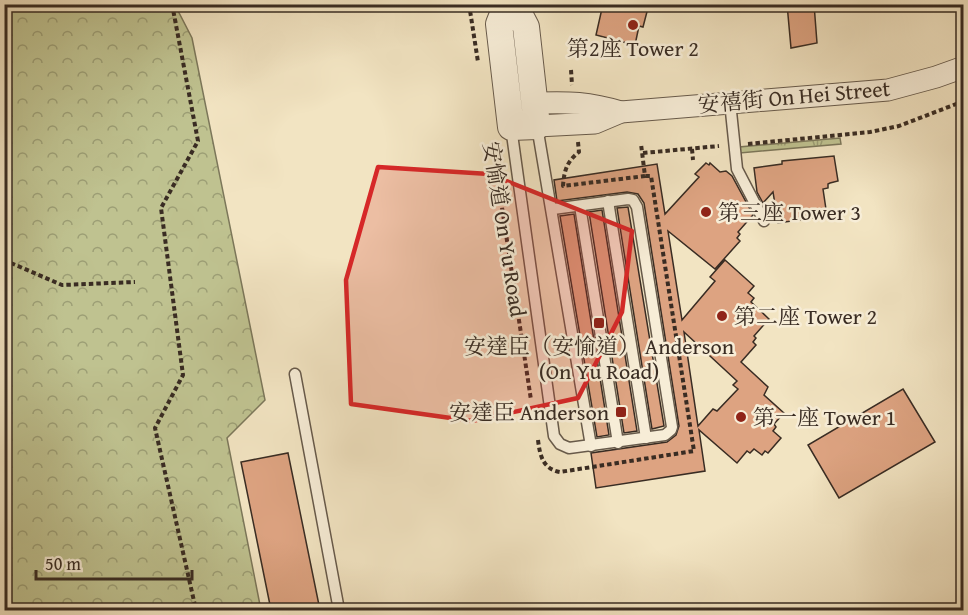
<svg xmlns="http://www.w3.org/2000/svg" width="968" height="615" viewBox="0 0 968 615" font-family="'Gentium Book Plus','Noto Serif TC',serif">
  <defs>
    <pattern id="grass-tufts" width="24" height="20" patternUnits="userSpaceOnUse" patternTransform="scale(1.5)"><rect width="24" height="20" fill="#bfc290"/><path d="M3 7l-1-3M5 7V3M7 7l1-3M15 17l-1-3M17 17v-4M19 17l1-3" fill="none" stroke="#9c9e75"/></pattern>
    <pattern id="forest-crowns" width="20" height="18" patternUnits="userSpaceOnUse" patternTransform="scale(1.5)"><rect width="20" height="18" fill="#bfc290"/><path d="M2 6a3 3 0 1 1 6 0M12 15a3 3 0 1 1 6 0" fill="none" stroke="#9c9e75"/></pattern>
  </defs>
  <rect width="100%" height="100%" fill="#f2e4c2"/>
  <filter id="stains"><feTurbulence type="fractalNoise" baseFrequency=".00333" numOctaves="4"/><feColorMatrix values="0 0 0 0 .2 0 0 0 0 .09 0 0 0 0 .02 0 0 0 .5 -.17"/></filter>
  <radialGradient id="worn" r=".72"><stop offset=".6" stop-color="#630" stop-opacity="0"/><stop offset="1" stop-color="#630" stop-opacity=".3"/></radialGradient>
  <polygon fill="url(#grass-tufts)" stroke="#7c775a" stroke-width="1.5" points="840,138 841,144 740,153 739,147"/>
  <polygon fill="url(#forest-crowns)" stroke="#7c775a" stroke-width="1.5" points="4,5 175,5 192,38 265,400 227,438 261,610 5,610"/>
  <g fill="#dda381" stroke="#392c23" stroke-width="1.5" fill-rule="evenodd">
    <polygon points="603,4 649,4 643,27 639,26 635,45 596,35"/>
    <polygon points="787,4 814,4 817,43 791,48"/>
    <polygon points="834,156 838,181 830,183 828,184 828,188 823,189 827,216 778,223 773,192 763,203 757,192 754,168 782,164 782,161"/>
    <path d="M 706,163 L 709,165 L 710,163 L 720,172 L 726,171 L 732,176 L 753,215 L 738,232 L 740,234 L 737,238 L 740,241 L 715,269 L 668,231 L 682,320 L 715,281 L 710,277 L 725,260 L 754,286 L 748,293 L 754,298 L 751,302 L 769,319 L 754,336 L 756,338 L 753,342 L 756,345 L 741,362 L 768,387 L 764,395 L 784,413 L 774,424 L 776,427 L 773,431 L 781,438 L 768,453 L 765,451 L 762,455 L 754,449 L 750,453 L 747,451 L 737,463 L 699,430 L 705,471 L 596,488 L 591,453 L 667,442 L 676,435 L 679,426 L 644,203 L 638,194 L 627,192 L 557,201 L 554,180 L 657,164 L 665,214 L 699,177 L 695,174 ZM 684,332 L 737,381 L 733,385 L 738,389 L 717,411 L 713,409 L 698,426 Z"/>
    <polygon points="628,207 664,426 652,429 617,208"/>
    <polygon points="602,210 637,431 624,433 589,212"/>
    <polygon points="574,214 609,435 597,437 560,216"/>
    <polygon points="903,389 935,442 839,498 808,445"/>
    <polygon points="288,453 320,610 271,610 241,462"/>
  </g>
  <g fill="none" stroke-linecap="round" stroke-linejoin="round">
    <defs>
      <g id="service">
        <polyline points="730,102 737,169 764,221"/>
        <polyline points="537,126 591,446"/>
        <polyline points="511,127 554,436 560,444 569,448 665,435 671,430 672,427 637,207 633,200 628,199 553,209"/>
        <polyline points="608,201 646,438"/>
        <polyline points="580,206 618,443"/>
        <polyline points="295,374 339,610"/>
      </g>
      <g id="minor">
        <path d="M 536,103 C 570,102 588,102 621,112"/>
        <polyline points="537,126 595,123 621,112 888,90 936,77 964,67"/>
      </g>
      <polyline id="tertiary" points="507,4 499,24 511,127 537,126 526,27 514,4"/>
    </defs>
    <use href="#service" stroke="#675a4b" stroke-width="13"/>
    <use href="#minor" stroke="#675a4b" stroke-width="23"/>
    <use href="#tertiary" stroke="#675a4b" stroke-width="28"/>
    <g stroke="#392c23" stroke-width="4" stroke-dasharray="4.5 3" stroke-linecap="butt">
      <polyline points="172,4 198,141 161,208 183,375 155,428 196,610"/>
      <polyline points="469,4 478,62"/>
      <polyline points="571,70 572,85"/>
      <polyline points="492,141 531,400"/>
      <path d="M 578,142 L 579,152 C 567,161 564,171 563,186 L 645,176 L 641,144"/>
      <polyline points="748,144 870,132 899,126 964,101"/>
      <polyline points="692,149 693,160"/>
      <polyline points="643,153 719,146"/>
      <polyline points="4,260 62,285 135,282"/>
      <path d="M 538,440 C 540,456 543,469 560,472 L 694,451 L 651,176 L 645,176"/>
    </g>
    <use href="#service" stroke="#f7edd7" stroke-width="10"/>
    <use href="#minor" stroke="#f7edd7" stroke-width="21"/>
    <use href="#tertiary" stroke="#f7edd7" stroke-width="26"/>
  </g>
  <path fill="#d62828" fill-opacity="0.2" stroke="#d62828" stroke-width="4.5" stroke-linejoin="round" d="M 378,167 L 489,174 L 632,231 L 622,312 L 578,398 L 472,421 L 351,404 L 346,280 Z"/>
  <g fill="#8f2418" stroke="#f7edd7" stroke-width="2">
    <circle cx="633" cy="25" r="6"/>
    <circle cx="706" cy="212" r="6"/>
    <circle cx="722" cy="316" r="6"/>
    <rect x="593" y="317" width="12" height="12" rx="3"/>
    <rect x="615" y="406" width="12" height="12" rx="3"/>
    <circle cx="741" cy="417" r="6"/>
  </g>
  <g text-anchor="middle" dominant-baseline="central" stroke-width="5" stroke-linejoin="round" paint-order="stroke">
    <g font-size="22" fill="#392c23" stroke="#f7edd7" text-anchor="start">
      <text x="633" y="48" text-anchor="middle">第2座 Tower 2</text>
      <text x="718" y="212">第三座 Tower 3</text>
      <text x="734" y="316">第二座 Tower 2</text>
      <text x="599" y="346" text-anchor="middle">安達臣（安愉道） Anderson<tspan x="599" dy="25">(On Yu Road)</tspan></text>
      <text x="609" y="412" text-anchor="end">安達臣 Anderson</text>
      <text x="753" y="417">第一座 Tower 1</text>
    </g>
    <g font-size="22" fill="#392c23" stroke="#f7edd7">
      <text transform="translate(794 96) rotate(-5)">安禧街 On Hei Street</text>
      <text transform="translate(505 229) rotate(81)">安愉道 On Yu Road</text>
    </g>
  </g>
  <rect width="968" height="615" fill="none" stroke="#f2e4c2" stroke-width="24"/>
  <rect x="6" y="6" width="956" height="603" fill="none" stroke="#392c23" stroke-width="3"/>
  <rect x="12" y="12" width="944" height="591" fill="none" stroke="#392c23" stroke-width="1.5"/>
  <path d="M36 570v9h156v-9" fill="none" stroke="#392c23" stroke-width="3"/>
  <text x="45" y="570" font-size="18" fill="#392c23" stroke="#f7edd7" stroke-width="4.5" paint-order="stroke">50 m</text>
  <rect width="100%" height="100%" filter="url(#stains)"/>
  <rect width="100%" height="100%" fill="url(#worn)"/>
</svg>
